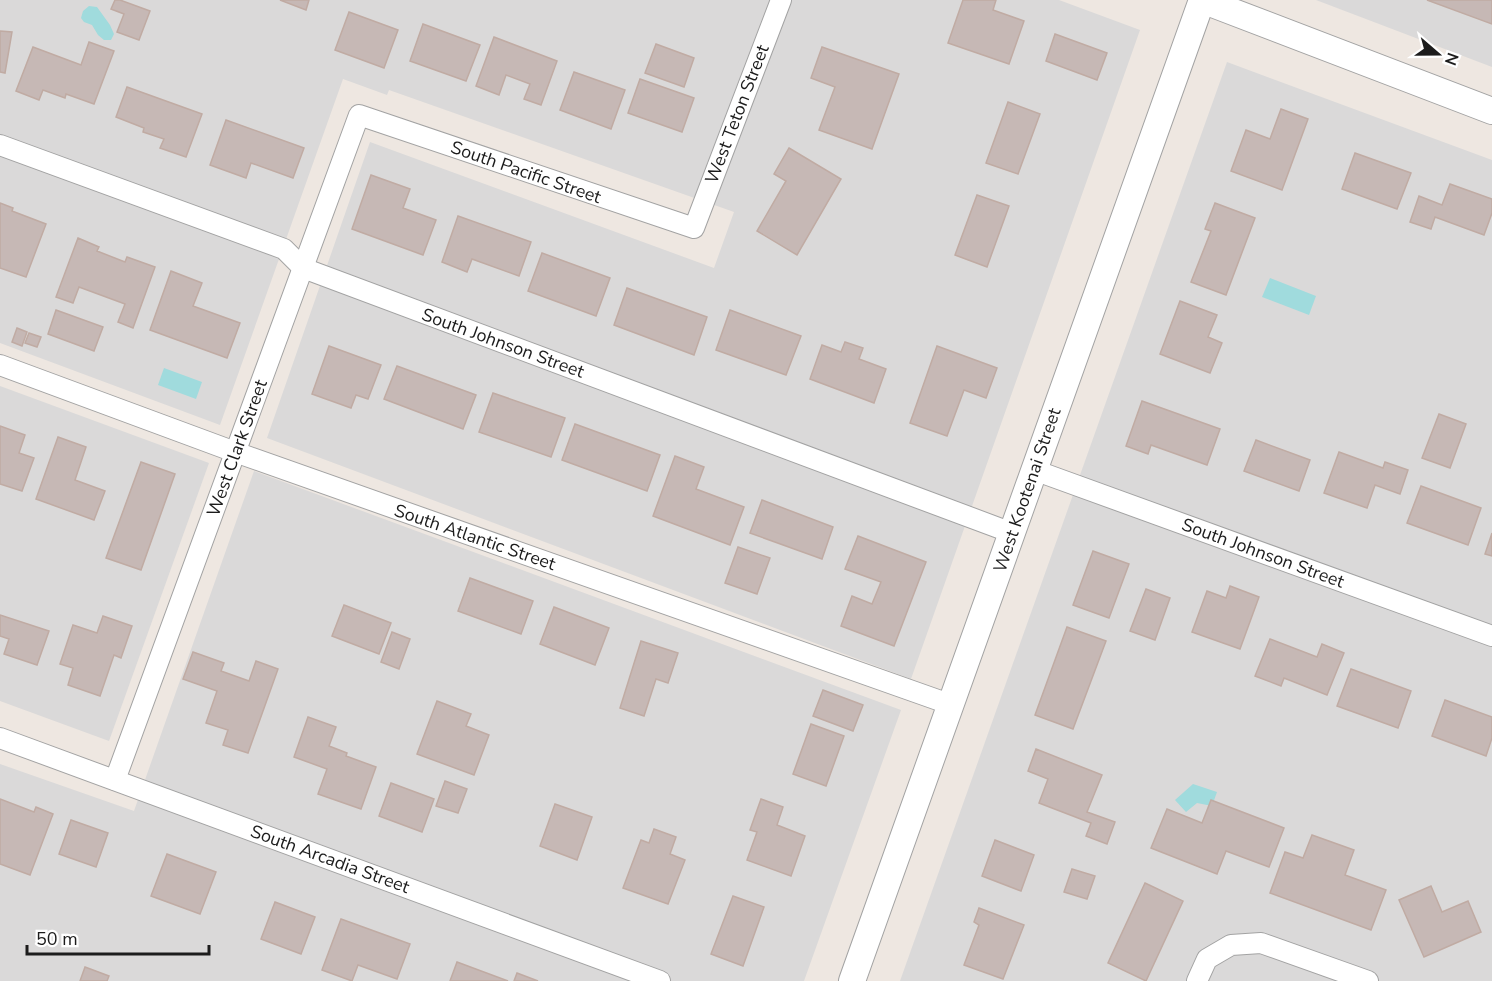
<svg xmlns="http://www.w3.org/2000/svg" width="1492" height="981" viewBox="0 0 1492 981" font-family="'Nunito Sans',sans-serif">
  <rect width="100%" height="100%" fill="#eee7e1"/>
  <g fill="#dad9d9">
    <polygon points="0,0 1059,0 1140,30 911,679 267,438 370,142 714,268 734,212 389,90 387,95 343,79 220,425 0,343"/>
    <polygon points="1316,0 1492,0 1492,67"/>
    <polygon points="1227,62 1492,160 1492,981 900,981"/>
    <polygon points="0,386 209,463 109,741 0,701"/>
    <polygon points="254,471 901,710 804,981 0,981 0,764 134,811"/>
  </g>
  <g fill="#a0dbdd">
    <polygon points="89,6 97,7 110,25 114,34 111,40 104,40 98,35 92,25 84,22 81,18 83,11"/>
    <polygon points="1270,278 1316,296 1309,315 1262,297"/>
    <polygon points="164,368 202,382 196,399 158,385"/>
    <polygon points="1193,784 1217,792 1212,806 1197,803 1186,812 1175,800"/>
  </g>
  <g fill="#c6b8b5" stroke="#c0aba3" stroke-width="1.5">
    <polygon points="115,0 120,0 150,11 139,40 117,32 124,14 111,9"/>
    <polygon points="280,0 309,0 306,10"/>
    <polygon points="963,0 996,0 993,10 1024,21 1009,64 948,43"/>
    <polygon points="1427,0 1492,0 1492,24"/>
    <polygon points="349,12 398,30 384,68 335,50"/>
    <polygon points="423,24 480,45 466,81 410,61"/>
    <polygon points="0,31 12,32 5,73 0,72"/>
    <polygon points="1055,34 1107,53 1097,80 1046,61"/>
    <polygon points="494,37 557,61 541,105 524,99 530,84 506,75 499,95 476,86"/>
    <polygon points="89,42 114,51 94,104 66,94 65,98 43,90 39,100 16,91 33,47 81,65"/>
    <polygon points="656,44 694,58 684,87 645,73"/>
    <polygon points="822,47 899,74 872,149 819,130 835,87 811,78"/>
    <polygon points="574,72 625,90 611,129 560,110"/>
    <polygon points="640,79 694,98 682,132 628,113"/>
    <polygon points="127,87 202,114 186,157 160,148 164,139 143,132 144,128 116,117"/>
    <polygon points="1008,102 1040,114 1018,174 986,163"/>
    <polygon points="1281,109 1308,119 1282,190 1231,171 1246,130 1270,139"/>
    <polygon points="226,120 304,148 293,178 251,163 246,178 210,165"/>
    <polygon points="789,148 841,179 797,255 757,231 786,181 774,174"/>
    <polygon points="1355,153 1411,173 1397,209 1342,189"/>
    <polygon points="371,175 410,189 403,208 436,220 423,255 352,229"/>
    <polygon points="1450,184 1492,199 1492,213 1484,235 1435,217 1431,229 1410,222 1419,196 1442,205"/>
    <polygon points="977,195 1009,206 987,267 955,255"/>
    <polygon points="0,203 13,208 12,211 46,224 26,277 0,268"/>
    <polygon points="1215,203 1255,218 1226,295 1191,282 1211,231 1205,229"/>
    <polygon points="458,216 531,242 519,276 472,259 467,272 442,262"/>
    <polygon points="78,238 99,247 97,251 125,262 127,257 155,267 133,328 118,322 125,304 79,287 73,303 56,297"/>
    <polygon points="542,253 610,278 596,316 528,291"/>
    <polygon points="171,271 202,283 193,306 240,323 227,358 150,330"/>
    <polygon points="627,288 707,317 694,355 614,325"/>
    <polygon points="1180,301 1217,315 1208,337 1222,343 1210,373 1160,354"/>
    <polygon points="56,310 103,327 94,351 48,334"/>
    <polygon points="730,310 801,336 786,375 716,350"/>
    <polygon points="17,328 27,332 22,346 12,342"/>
    <polygon points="29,333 41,337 37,347 25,343"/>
    <polygon points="845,342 863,348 859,359 886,369 874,403 810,379 822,345 841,352"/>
    <polygon points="329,346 381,365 368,399 356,395 351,408 312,394"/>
    <polygon points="937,346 997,368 986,398 964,390 947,436 910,423"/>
    <polygon points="397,366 476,395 463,429 384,399"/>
    <polygon points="493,393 565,418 551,457 479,432"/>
    <polygon points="1142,401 1220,429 1207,465 1151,445 1148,454 1126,446"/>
    <polygon points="1439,414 1466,424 1450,468 1422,458"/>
    <polygon points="575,424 660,455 647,491 562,460"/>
    <polygon points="0,426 25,435 19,453 34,458 22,491 0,484"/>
    <polygon points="58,437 86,447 75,480 105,491 94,520 36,499"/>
    <polygon points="1256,440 1310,460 1299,491 1244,471"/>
    <polygon points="1339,452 1383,468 1385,462 1408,470 1400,494 1375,485 1367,508 1324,493"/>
    <polygon points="675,456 704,467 696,489 744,507 730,545 653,516"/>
    <polygon points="141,462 175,474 141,570 106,558"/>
    <polygon points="1421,486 1481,508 1468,545 1407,523"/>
    <polygon points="762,500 833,527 822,559 750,533"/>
    <polygon points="1492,533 1492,556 1485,554"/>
    <polygon points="858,536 926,562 894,646 841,626 852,596 872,604 881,582 845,569"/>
    <polygon points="738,547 770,558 757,594 725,583"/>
    <polygon points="1093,551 1129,564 1109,618 1073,605"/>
    <polygon points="470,578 533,601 521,634 458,611"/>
    <polygon points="1230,586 1259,597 1240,649 1192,632 1207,591 1226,598"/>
    <polygon points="1146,589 1170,598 1155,640 1130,631"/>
    <polygon points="344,605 391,623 379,654 332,636"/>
    <polygon points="554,607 609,628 595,665 540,644"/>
    <polygon points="0,615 49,631 37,665 4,654 9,639 0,636"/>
    <polygon points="103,616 132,626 121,658 114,655 100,696 68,685 73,668 60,664 73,625 97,633"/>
    <polygon points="1067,627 1106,641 1073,729 1035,715"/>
    <polygon points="392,632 410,639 399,669 381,662"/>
    <polygon points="1270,639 1317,657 1322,644 1344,653 1327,695 1284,678 1281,686 1255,676"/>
    <polygon points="641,641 678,653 668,683 656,679 644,716 620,708"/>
    <polygon points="193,652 224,663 221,671 249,681 256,661 278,669 248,753 223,745 228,730 206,723 217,691 183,679"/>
    <polygon points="1351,669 1411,691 1398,728 1337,706"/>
    <polygon points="823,690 863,705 853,731 813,716"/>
    <polygon points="1445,700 1492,717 1492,738 1486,756 1432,736"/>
    <polygon points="437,701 471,714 466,726 489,735 474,775 417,754"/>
    <polygon points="308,717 336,727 329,746 347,753 346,756 376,767 361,809 318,794 327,769 294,757"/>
    <polygon points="811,724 844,736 826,786 793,774"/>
    <polygon points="1036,749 1102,775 1087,812 1115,822 1107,844 1086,836 1091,823 1039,803 1048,779 1028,771"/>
    <polygon points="445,781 467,789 458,813 436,806"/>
    <polygon points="391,783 434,799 422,832 379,816"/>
    <polygon points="0,799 34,812 36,807 53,814 30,875 0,864"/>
    <polygon points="761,799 783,807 777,825 805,836 791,876 747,860 757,832 750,830"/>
    <polygon points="1211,800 1284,828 1269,867 1226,851 1217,874 1151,848 1167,809 1202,823"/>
    <polygon points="555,804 592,817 577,860 540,846"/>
    <polygon points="71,820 108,833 96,867 59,854"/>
    <polygon points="654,829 676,837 670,854 685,860 668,904 623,888 641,840 649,843"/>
    <polygon points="1312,835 1354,850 1345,875 1386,890 1371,930 1270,893 1285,852 1303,858"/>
    <polygon points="995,840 1034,855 1021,891 982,876"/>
    <polygon points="167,854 216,872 200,914 151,896"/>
    <polygon points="1072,869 1095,876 1087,899 1064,892"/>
    <polygon points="1145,883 1183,901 1146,981 1108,963"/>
    <polygon points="1431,886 1442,912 1468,901 1481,932 1424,957 1399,900"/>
    <polygon points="733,896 764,907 743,966 711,954"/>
    <polygon points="275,902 315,917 301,954 261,939"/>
    <polygon points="979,908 1024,925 1003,979 964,965 979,925 974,922"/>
    <polygon points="341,919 410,944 397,979 358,965 352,981 322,970"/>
    <polygon points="457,962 508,981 450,981"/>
    <polygon points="85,967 109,976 107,981 80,981"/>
    <polygon points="517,973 538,981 514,981"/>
  </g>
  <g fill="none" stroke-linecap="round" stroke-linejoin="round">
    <defs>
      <g id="minor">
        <polyline points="0,145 284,249 303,268 1012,533"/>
        <polyline points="0,365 235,452 952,705"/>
        <polyline points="1034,470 1492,636"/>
        <polyline points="0,738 660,981"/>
        <polyline points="115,780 359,115 694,228 781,0"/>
        <polyline points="1197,981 1207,959 1231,945 1261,943 1368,981"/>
      </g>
      <g id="tertiary">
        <polyline points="1202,0 1492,111"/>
        <polyline points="852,981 1202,0"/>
      </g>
    </defs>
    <use href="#minor" stroke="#a3a3a3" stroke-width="22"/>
    <use href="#tertiary" stroke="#a3a3a3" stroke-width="28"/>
    <use href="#minor" stroke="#fff" stroke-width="20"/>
    <use href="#tertiary" stroke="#fff" stroke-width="26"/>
  </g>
  <g text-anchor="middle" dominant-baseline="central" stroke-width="4.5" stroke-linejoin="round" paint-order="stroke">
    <g font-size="18" fill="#1c1c1c" stroke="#fff">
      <text transform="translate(737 114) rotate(-69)">West Teton Street</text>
      <text transform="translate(526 172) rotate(19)">South Pacific Street</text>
      <text transform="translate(503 343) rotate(20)">South Johnson Street</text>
      <text transform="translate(237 448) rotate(-70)">West Clark Street</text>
      <text transform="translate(1027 490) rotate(-71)">West Kootenai Street</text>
      <text transform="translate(475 537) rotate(19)">South Atlantic Street</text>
      <text transform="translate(1263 553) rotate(20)">South Johnson Street</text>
      <text transform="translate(330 859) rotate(20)">South Arcadia Street</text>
    </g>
  </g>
  <g transform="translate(1438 54) rotate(110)" stroke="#ffffff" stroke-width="4.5" paint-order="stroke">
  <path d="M0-4.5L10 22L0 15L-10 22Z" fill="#1c1c1c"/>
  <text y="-9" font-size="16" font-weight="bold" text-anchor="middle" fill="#1c1c1c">N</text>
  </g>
  <path d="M27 945v9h182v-9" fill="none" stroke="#1c1c1c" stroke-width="3"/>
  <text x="36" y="945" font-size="18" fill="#1c1c1c" stroke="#ffffff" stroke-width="4.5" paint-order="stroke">50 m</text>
</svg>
